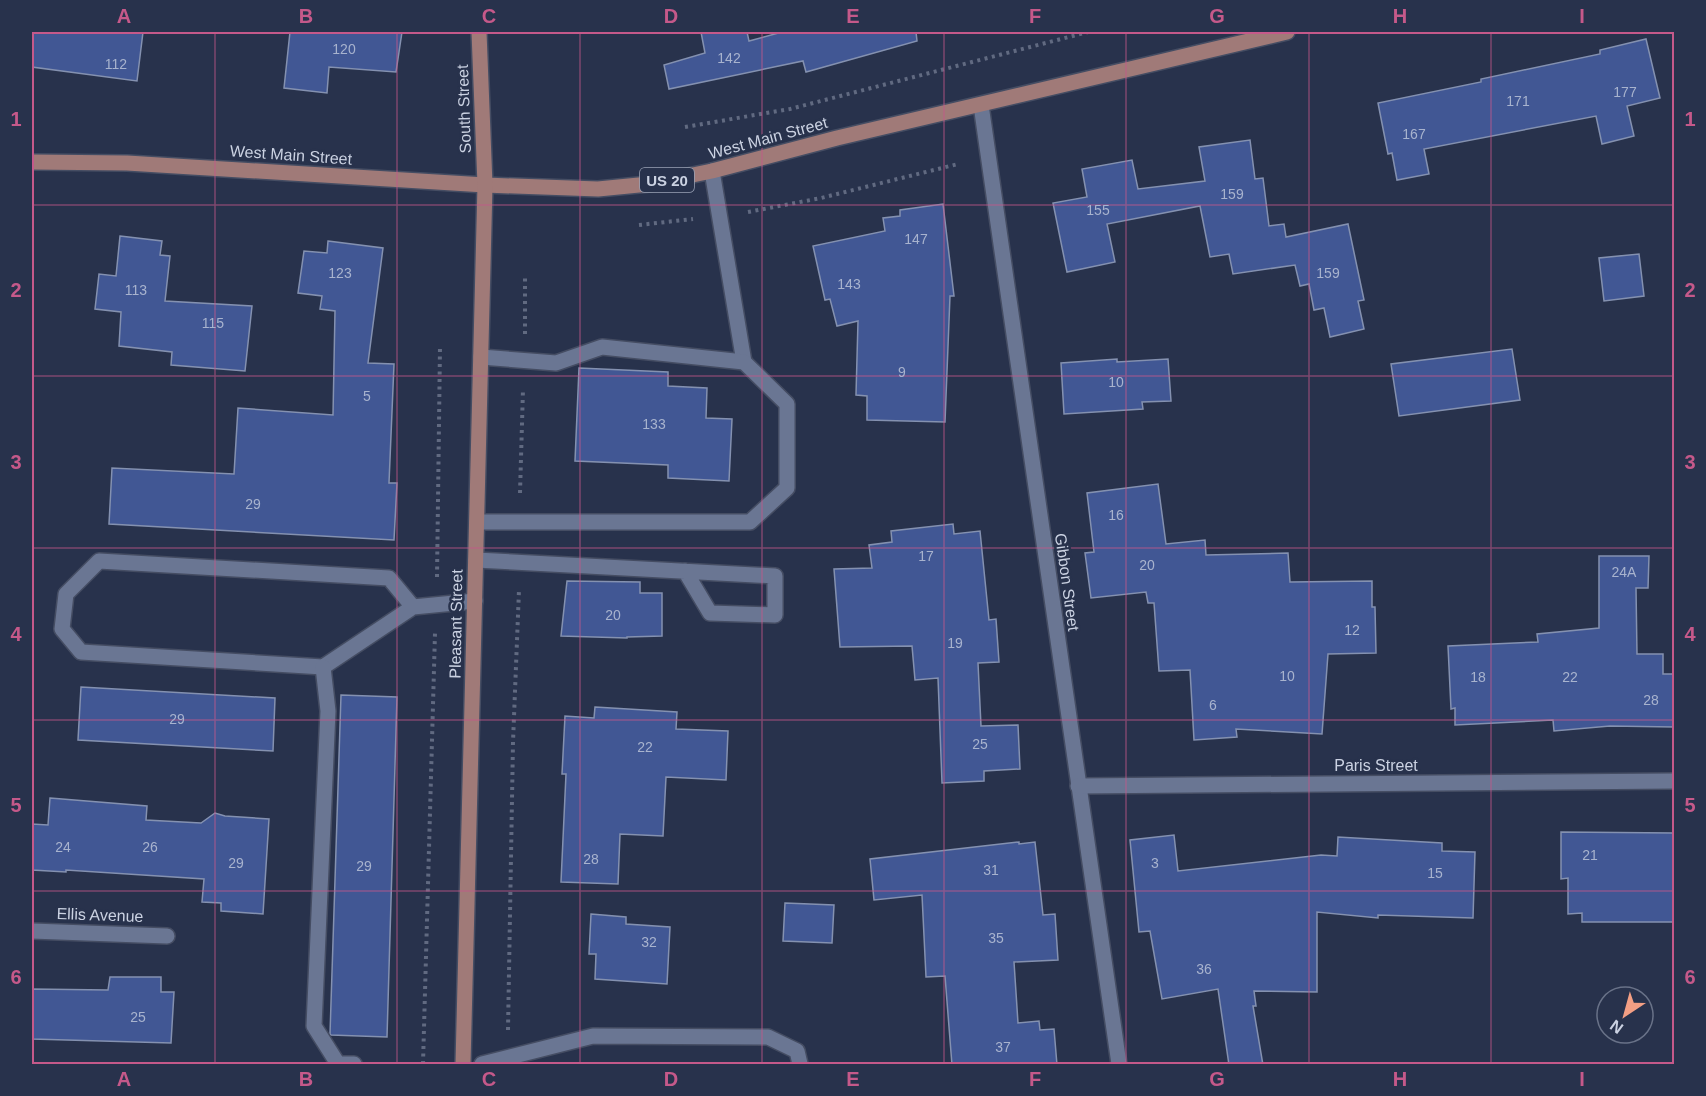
<svg xmlns="http://www.w3.org/2000/svg" width="1706" height="1096" viewBox="0 0 1706 1096" font-family="Arial,sans-serif">
  <rect width="100%" height="100%" fill="#28324c"/>
  <g fill="#415794" stroke="#8491b0" stroke-width="1.5">
    <polygon points="32,32 143,32 137,81 32,67"/>
    <polygon points="290,32 402,32 396,72 329,67 327,93 284,88"/>
    <polygon points="701,32 747,32 749,41 782,32 916,32 917,41 806,72 803,61 669,89 664,65 705,53"/>
    <polygon points="1646,39 1660,98 1627,106 1634,136 1602,144 1596,116 1424,149 1429,174 1397,180 1392,153 1388,154 1378,103 1481,82 1481,79 1600,54 1600,50"/>
    <polygon points="1250,140 1255,179 1263,178 1269,226 1284,224 1286,237 1348,224 1364,300 1358,301 1364,329 1330,337 1324,308 1314,310 1309,284 1300,286 1295,265 1233,274 1229,254 1210,257 1200,206 1107,224 1115,262 1067,272 1053,203 1087,197 1082,169 1132,160 1138,189 1205,181 1199,147"/>
    <polygon points="943,204 954,296 950,296 945,422 867,420 867,396 856,395 858,321 837,326 830,299 825,300 813,246 885,231 883,218 900,216 900,210"/>
    <polygon points="120,236 162,241 160,255 170,256 165,301 252,306 245,371 171,365 172,352 119,346 121,312 95,309 99,274 116,276"/>
    <polygon points="328,241 383,248 368,363 394,364 389,483 397,483 394,540 109,524 112,468 234,474 238,408 333,415 335,311 320,309 322,296 298,293 304,251 327,253"/>
    <polygon points="1639,254 1644,296 1604,301 1599,258"/>
    <polygon points="1512,349 1520,400 1399,416 1391,364"/>
    <polygon points="1117,359 1117,362 1168,359 1171,401 1142,402 1143,409 1064,414 1061,363"/>
    <polygon points="579,368 668,372 668,386 707,388 706,418 732,419 729,481 668,478 668,465 575,461"/>
    <polygon points="1158,484 1166,544 1205,540 1206,555 1288,553 1290,582 1372,581 1372,607 1375,607 1376,653 1328,654 1322,734 1236,729 1237,737 1194,740 1190,670 1159,671 1154,603 1148,603 1146,592 1091,598 1085,553 1094,552 1087,493"/>
    <polygon points="953,524 954,534 980,531 989,620 996,619 999,662 978,663 981,726 1018,725 1020,769 984,771 984,781 942,783 938,678 915,680 912,646 840,647 834,569 872,568 869,545 892,542 891,531"/>
    <polygon points="1599,556 1649,556 1648,588 1636,588 1637,654 1663,654 1663,674 1674,674 1674,727 1610,726 1554,731 1553,720 1455,725 1455,708 1451,709 1448,646 1538,642 1537,634 1599,628"/>
    <polygon points="567,581 640,582 640,593 662,593 662,636 627,637 627,638 561,636"/>
    <polygon points="81,687 275,698 273,751 78,740"/>
    <polygon points="341,695 397,697 387,1037 331,1035 330,1034"/>
    <polygon points="595,707 677,712 676,729 728,731 726,780 666,777 663,836 620,834 618,884 561,882 566,774 562,774 565,716 594,718"/>
    <polygon points="50,798 147,806 146,820 201,823 215,813 225,816 269,819 263,914 221,911 221,903 202,902 204,879 66,870 66,872 32,870 32,824 48,825"/>
    <polygon points="1561,832 1674,833 1674,922 1582,922 1582,913 1568,914 1568,878 1561,879"/>
    <polygon points="1174,835 1178,871 1321,855 1337,856 1338,837 1442,843 1442,851 1475,852 1473,918 1378,915 1378,918 1317,912 1317,992 1254,991 1256,1006 1253,1006 1263,1065 1229,1065 1218,989 1162,999 1150,931 1139,932 1130,840"/>
    <polygon points="1019,842 1019,844 1035,842 1043,915 1055,914 1058,960 1014,962 1018,1023 1039,1021 1040,1030 1054,1029 1057,1065 952,1065 945,976 926,977 922,895 874,900 870,859"/>
    <polygon points="785,903 834,905 832,943 783,941"/>
    <polygon points="591,914 626,917 626,924 670,927 667,984 595,979 596,954 589,954"/>
    <polygon points="110,977 161,977 161,992 174,992 171,1043 32,1039 32,989 108,990"/>
  </g>
  <g fill="none" stroke-linecap="round" stroke-linejoin="round">
    <defs>
      <g id="minor">
        <polyline points="981,105 1119,1064"/>
        <polyline points="712,171 744,362"/>
        <polyline points="477,522 750,522 787,488 787,404 744,362 602,347 556,363 481,357"/>
        <polyline points="476,560 775,576 775,615 710,613 685,571"/>
        <polyline points="413,607 389,578 99,561 66,594 62,629 81,652 323,667 413,607 475,601"/>
        <polyline points="323,667 328,711 314,1026 338,1064 354,1064"/>
        <polyline points="1078,786 1674,781"/>
        <polyline points="32,931 167,936"/>
        <polyline points="482,1064 593,1036 768,1037 797,1051 800,1064"/>
      </g>
      <g id="major">
        <polyline points="32,162 127,163 485,185 598,189 649,184 712,171 837,138 1287,32"/>
        <polyline points="463,1064 485,185 479,32"/>
      </g>
    </defs>
    <use href="#minor" stroke="#454d63" stroke-width="18"/>
    <use href="#major" stroke="#454d63" stroke-width="18"/>
    <g stroke="#616a81" stroke-width="4" stroke-dasharray="3 4.5" stroke-linecap="butt">
      <polyline points="685,127 790,109 1088,32"/>
      <polyline points="748,212 821,198 958,164"/>
      <polyline points="639,225 693,219"/>
      <polyline points="525,334 525,278"/>
      <polyline points="520,493 523,389"/>
      <polyline points="437,577 440,347"/>
      <polyline points="508,1030 513,742 519,590"/>
      <polyline points="423,1064 435,633"/>
    </g>
    <use href="#minor" stroke="#6a7693" stroke-width="15"/>
    <use href="#major" stroke="#a07a78" stroke-width="15"/>
  </g>
  <path fill="none" stroke="#c5598a" stroke-width="1.5" stroke-opacity="0.55" d="M 215,32 L 215,1064M 397,32 L 397,1064M 580,32 L 580,1064M 762,32 L 762,1064M 944,32 L 944,1064M 1126,32 L 1126,1064M 1309,32 L 1309,1064M 1491,32 L 1491,1064M 32,205 L 1674,205M 32,376 L 1674,376M 32,548 L 1674,548M 32,720 L 1674,720M 32,891 L 1674,891"/>
  <g text-anchor="middle" dominant-baseline="central" stroke-width="5" stroke-linejoin="round" paint-order="stroke">
    <g font-size="14" fill="#a8b3ce">
      <text x="344" y="49">120</text>
      <text x="729" y="58">142</text>
      <text x="116" y="64">112</text>
      <text x="1625" y="92">177</text>
      <text x="1518" y="101">171</text>
      <text x="1414" y="134">167</text>
      <text x="1232" y="194">159</text>
      <text x="1098" y="210">155</text>
      <text x="916" y="239">147</text>
      <text x="340" y="273">123</text>
      <text x="1328" y="273">159</text>
      <text x="849" y="284">143</text>
      <text x="136" y="290">113</text>
      <text x="213" y="323">115</text>
      <text x="902" y="372">9</text>
      <text x="1116" y="382">10</text>
      <text x="367" y="396">5</text>
      <text x="654" y="424">133</text>
      <text x="253" y="504">29</text>
      <text x="1116" y="515">16</text>
      <text x="926" y="556">17</text>
      <text x="1147" y="565">20</text>
      <text x="1624" y="572">24A</text>
      <text x="613" y="615">20</text>
      <text x="1352" y="630">12</text>
      <text x="955" y="643">19</text>
      <text x="1287" y="676">10</text>
      <text x="1478" y="677">18</text>
      <text x="1570" y="677">22</text>
      <text x="1651" y="700">28</text>
      <text x="1213" y="705">6</text>
      <text x="177" y="719">29</text>
      <text x="980" y="744">25</text>
      <text x="645" y="747">22</text>
      <text x="63" y="847">24</text>
      <text x="150" y="847">26</text>
      <text x="1590" y="855">21</text>
      <text x="591" y="859">28</text>
      <text x="236" y="863">29</text>
      <text x="1155" y="863">3</text>
      <text x="364" y="866">29</text>
      <text x="991" y="870">31</text>
      <text x="1435" y="873">15</text>
      <text x="996" y="938">35</text>
      <text x="649" y="942">32</text>
      <text x="1204" y="969">36</text>
      <text x="138" y="1017">25</text>
      <text x="1003" y="1047">37</text>
    </g>
    <rect fill="#28324c" stroke="#9aa2b5" stroke-width="1.5" x="640" y="168" width="54" height="24" rx="4.5"/>
    <g font-size="15" font-weight="bold" fill="#cbd2e2">
      <text x="667" y="180">US 20</text>
    </g>
    <g font-size="16" fill="#cbd2e2" stroke="#28324c">
      <text transform="translate(464 109) rotate(-92)">South Street</text>
      <text transform="translate(768 138) rotate(-15)">West Main Street</text>
      <text transform="translate(291 155) rotate(4)">West Main Street</text>
      <text transform="translate(1067 582) rotate(82)">Gibbon Street</text>
      <text transform="translate(456 624) rotate(-89)">Pleasant Street</text>
      <text x="1376" y="765">Paris Street</text>
      <text transform="translate(100 915) rotate(2)">Ellis Avenue</text>
    </g>
  </g>
  <rect width="1706" height="1096" fill="none" stroke="#28324c" stroke-width="66"/>
  <g transform="translate(1625 1015) rotate(216)"><circle r="28" fill="#28324c" stroke="#697288" stroke-width="1.5"/>
  <path d="M0-4.5L10 22L0 15L-10 22Z" fill="#f39f84"/>
  <text y="-9" font-size="16" font-weight="bold" text-anchor="middle" fill="#cbd2e2">N</text>
  </g>
  <rect x="33" y="33" width="1640" height="1030" fill="none" stroke="#c5598a" stroke-width="2"/>
  <g font-size="20" text-anchor="middle" font-weight="bold" fill="#c5598a">
    <text x="124" y="23">A</text>
    <text x="306" y="23">B</text>
    <text x="489" y="23">C</text>
    <text x="671" y="23">D</text>
    <text x="853" y="23">E</text>
    <text x="1035" y="23">F</text>
    <text x="1217" y="23">G</text>
    <text x="1400" y="23">H</text>
    <text x="1582" y="23">I</text>
    <text x="16" y="126">1</text>
    <text x="1690" y="126">1</text>
    <text x="16" y="297">2</text>
    <text x="1690" y="297">2</text>
    <text x="16" y="469">3</text>
    <text x="1690" y="469">3</text>
    <text x="16" y="641">4</text>
    <text x="1690" y="641">4</text>
    <text x="16" y="812">5</text>
    <text x="1690" y="812">5</text>
    <text x="16" y="984">6</text>
    <text x="1690" y="984">6</text>
    <text x="124" y="1086">A</text>
    <text x="306" y="1086">B</text>
    <text x="489" y="1086">C</text>
    <text x="671" y="1086">D</text>
    <text x="853" y="1086">E</text>
    <text x="1035" y="1086">F</text>
    <text x="1217" y="1086">G</text>
    <text x="1400" y="1086">H</text>
    <text x="1582" y="1086">I</text>
  </g>
</svg>
